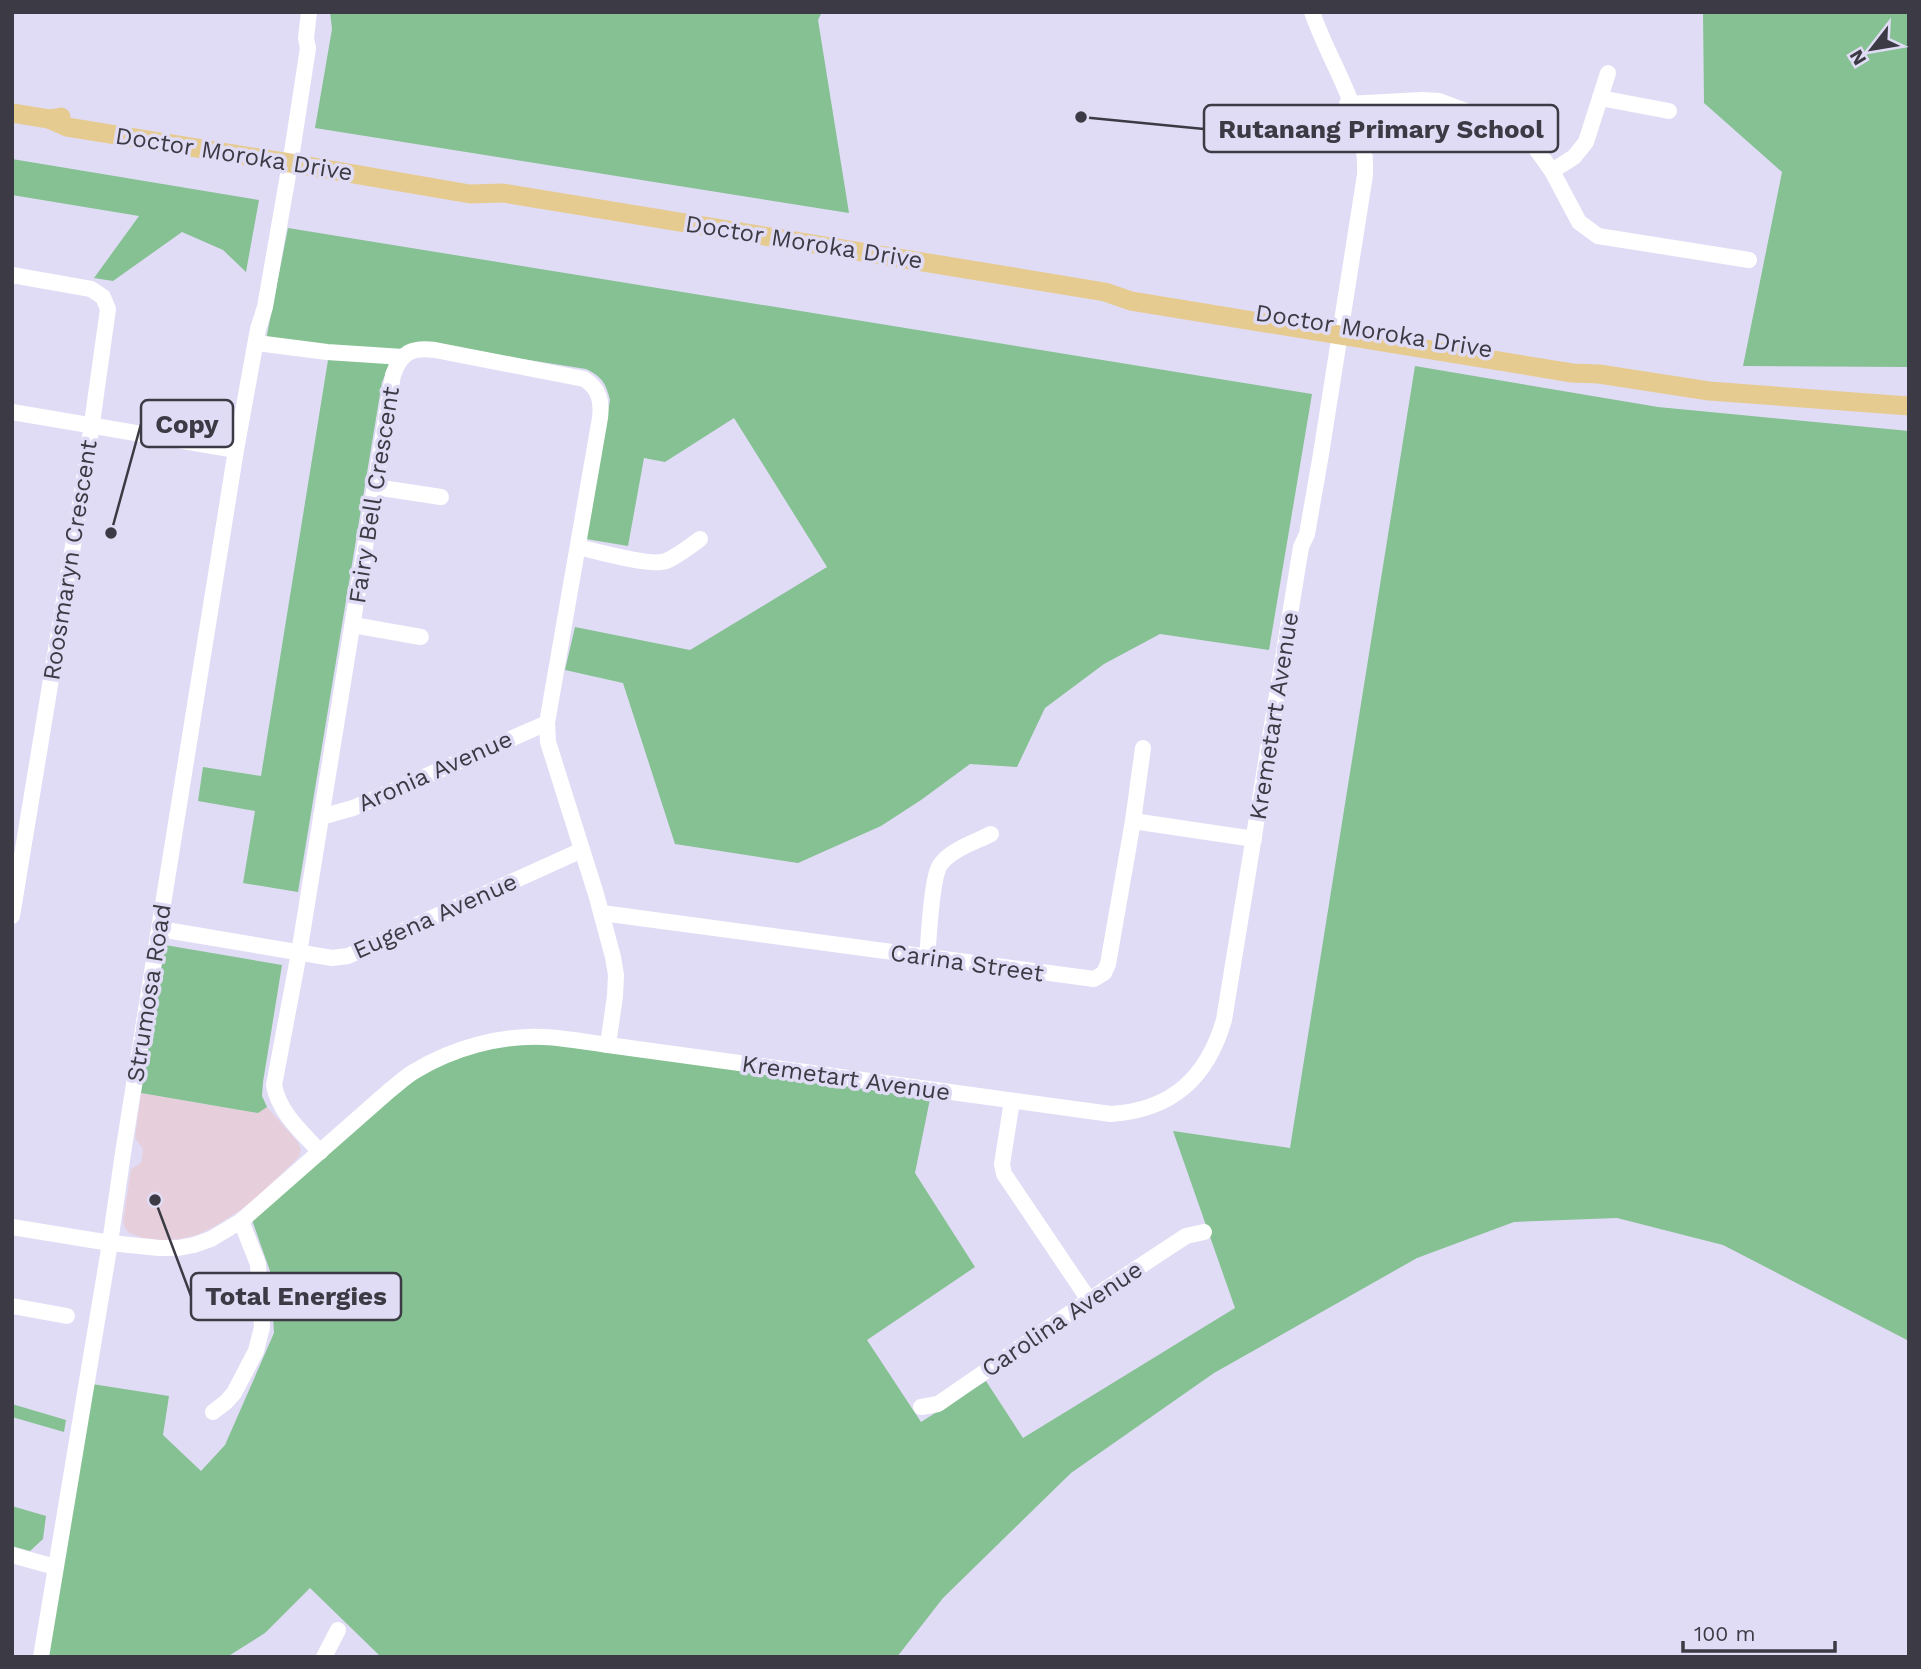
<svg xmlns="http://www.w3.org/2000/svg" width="1921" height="1669" viewBox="0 0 1921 1669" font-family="'Work Sans',sans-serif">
  <rect width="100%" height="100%" fill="#e1dcf5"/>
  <polygon fill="#e6cfdb" points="141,1093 257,1113 267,1107 297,1141 301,1149 299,1157 250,1204 215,1226 197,1235 180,1239 162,1240 143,1238 129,1233 125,1228 123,1222 131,1169 141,1163 143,1149 135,1138"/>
  <g fill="#85c192">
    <polygon points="330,12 822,12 818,20 849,213 315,128 332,29"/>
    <polygon points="1703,12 1909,12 1909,367 1743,366 1782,172 1704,103"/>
    <polygon points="12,159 259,200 246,272 223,250 182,232 113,281 94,278 139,216 12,195"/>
    <path d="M 288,228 L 1312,394 L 1269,650 L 1160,634 L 1104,664 L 1045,708 L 1017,767 L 970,764 L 921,800 L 881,826 L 798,863 L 675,844 L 623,683 L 565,670 L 575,627 L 690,650 L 827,567 L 734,418 L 665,462 L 644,458 L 628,546 L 586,539 L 610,400 C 606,383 601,376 586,369 L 422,343 L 391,362 L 382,382 L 298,892 L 243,883 L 255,811 L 198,801 L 203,767 L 261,776 L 328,360 L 264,350 Z"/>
    <polygon points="1415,366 1658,407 1909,431 1909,1341 1723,1245 1617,1218 1514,1222 1417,1258 1214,1373 1071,1473 943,1598 897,1657 381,1657 310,1588 265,1633 227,1657 44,1657 92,1384 169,1396 163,1435 201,1471 225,1445 274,1333 270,1271 252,1220 416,1076 470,1053 513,1045 542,1044 608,1050 930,1099 915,1173 975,1267 867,1340 921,1422 986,1381 1023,1438 1235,1308 1173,1131 1290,1148"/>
    <polygon points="165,945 282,965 263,1082 262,1096 267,1107 258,1113 141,1093"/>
    <polygon points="12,1404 66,1420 64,1432 12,1417"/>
    <polygon points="12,1506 46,1516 43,1539 30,1551 12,1546"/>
  </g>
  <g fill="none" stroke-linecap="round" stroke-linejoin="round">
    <g stroke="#fff" stroke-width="16">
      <polyline points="1600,98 1669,111"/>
      <polyline points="1347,104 1422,100 1439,101 1500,124 1520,135 1534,146 1552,171 1579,222 1598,236 1749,260"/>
      <polyline points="1552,171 1574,157 1586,142 1608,73"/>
      <polyline points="12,275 91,289 103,297 108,309 85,473 12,916"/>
      <polyline points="257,343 327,352 403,357"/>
      <polyline points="12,412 236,450"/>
      <polyline points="375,487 441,497"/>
      <path d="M 578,547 C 596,551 651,567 666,561 C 678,556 689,547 700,539"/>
      <polyline points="353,625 421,637"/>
      <polyline points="321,817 353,808 547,723"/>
      <polyline points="1133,821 1254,839"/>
      <polyline points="602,913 1094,979 1104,973 1108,964 1133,821 1143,748"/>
      <polyline points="160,929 332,958 348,956 582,850"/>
      <path d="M 927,958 C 929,939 931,879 940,865 C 950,850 975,842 991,834"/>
      <polyline points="1012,1101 1002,1164 1004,1174 1089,1300"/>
      <path d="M 320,1152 C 302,1132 279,1113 274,1085 L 299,953 L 393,375 C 401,352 412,347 435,350 L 584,379 C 599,388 602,401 600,418 L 547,723 L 548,742 L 596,894 L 613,957 L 616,975 L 615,996 L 608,1045"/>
      <path d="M 12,1227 L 110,1243 L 159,1248 L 178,1248 L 194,1245 L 211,1239 L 241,1221 L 390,1090 C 398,1084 406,1076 415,1071 C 453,1048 500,1035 544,1037 C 565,1038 586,1042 608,1045 L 1111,1114 C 1172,1110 1207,1078 1224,1020 L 1301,547 L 1307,534 L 1321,454 L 1365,175 C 1368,115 1331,67 1312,12"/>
      <polyline points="12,1306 67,1316"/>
      <polyline points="921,1407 938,1404 1089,1300 1186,1236 1204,1232"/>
      <polyline points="213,1412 226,1402 234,1393 256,1351 262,1327 258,1264 241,1221"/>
      <polyline points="12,1555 55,1567"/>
      <polyline points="41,1657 110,1243 123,1153 236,450 258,329 265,307 292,152 308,48 306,38 309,12"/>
      <polyline points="324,1657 338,1630"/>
    </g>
    <g stroke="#e6cb91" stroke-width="19">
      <polyline points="12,113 49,119 61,117"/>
      <polyline points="49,119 67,127 290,163 470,194 503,193 1105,292 1131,301 1572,373 1599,374 1709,391 1909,406"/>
    </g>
  </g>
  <g text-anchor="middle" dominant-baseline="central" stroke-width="7" stroke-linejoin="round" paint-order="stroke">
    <g font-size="24" fill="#3c3a44" stroke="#e1dcf5">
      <text transform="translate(234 154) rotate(9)">Doctor Moroka Drive</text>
      <text transform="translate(804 242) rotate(9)">Doctor Moroka Drive</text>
      <text transform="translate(1374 331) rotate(9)">Doctor Moroka Drive</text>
      <text transform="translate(374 495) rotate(-81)">Fairy Bell Crescent</text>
      <text transform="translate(70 560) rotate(-81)">Roosmaryn Crescent</text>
      <text transform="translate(1274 716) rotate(-81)">Kremetart Avenue</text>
      <text transform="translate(435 771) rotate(-24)">Aronia Avenue</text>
      <text transform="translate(435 916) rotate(-24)">Eugena Avenue</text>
      <text transform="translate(967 963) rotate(8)">Carina Street</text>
      <text transform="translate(149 993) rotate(-81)">Strumosa Road</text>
      <text transform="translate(846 1078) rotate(8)">Kremetart Avenue</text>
      <text transform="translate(1062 1319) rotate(-34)">Carolina Avenue</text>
    </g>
  </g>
  <path fill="none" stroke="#3c3a44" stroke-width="2.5" d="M1081 117L1204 129M111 533L141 424M155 1200L191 1296"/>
  <g fill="#3c3a44" stroke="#e1dcf5" stroke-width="2.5">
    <circle cx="1081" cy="117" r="7"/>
    <circle cx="111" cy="533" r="7"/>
    <circle cx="155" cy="1200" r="7"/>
  </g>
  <g fill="#e1dcf5" stroke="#3c3a44" stroke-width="2.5">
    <rect x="1204" y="105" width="354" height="47" rx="7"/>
    <rect x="141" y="400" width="92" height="47" rx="7"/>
    <rect x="191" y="1273" width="210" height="47" rx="7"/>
  </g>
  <g font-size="26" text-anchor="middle" font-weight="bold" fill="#3c3a44">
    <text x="1381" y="138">Rutanang Primary School</text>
    <text x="187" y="433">Copy</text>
    <text x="296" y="1305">Total Energies</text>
  </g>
  <rect width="1921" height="1669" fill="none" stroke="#3c3a44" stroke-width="28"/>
  <g transform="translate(1872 49) rotate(239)" stroke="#e1dcf5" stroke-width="5" paint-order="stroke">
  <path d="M0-5L12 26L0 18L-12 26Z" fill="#3c3a44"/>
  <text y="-10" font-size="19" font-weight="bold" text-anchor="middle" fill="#3c3a44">N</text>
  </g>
  <path d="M1683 1641v10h152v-10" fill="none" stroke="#3c3a44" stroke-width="3.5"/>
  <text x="1694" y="1641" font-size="21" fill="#3c3a44" stroke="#e1dcf5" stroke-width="5" paint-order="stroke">100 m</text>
</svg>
